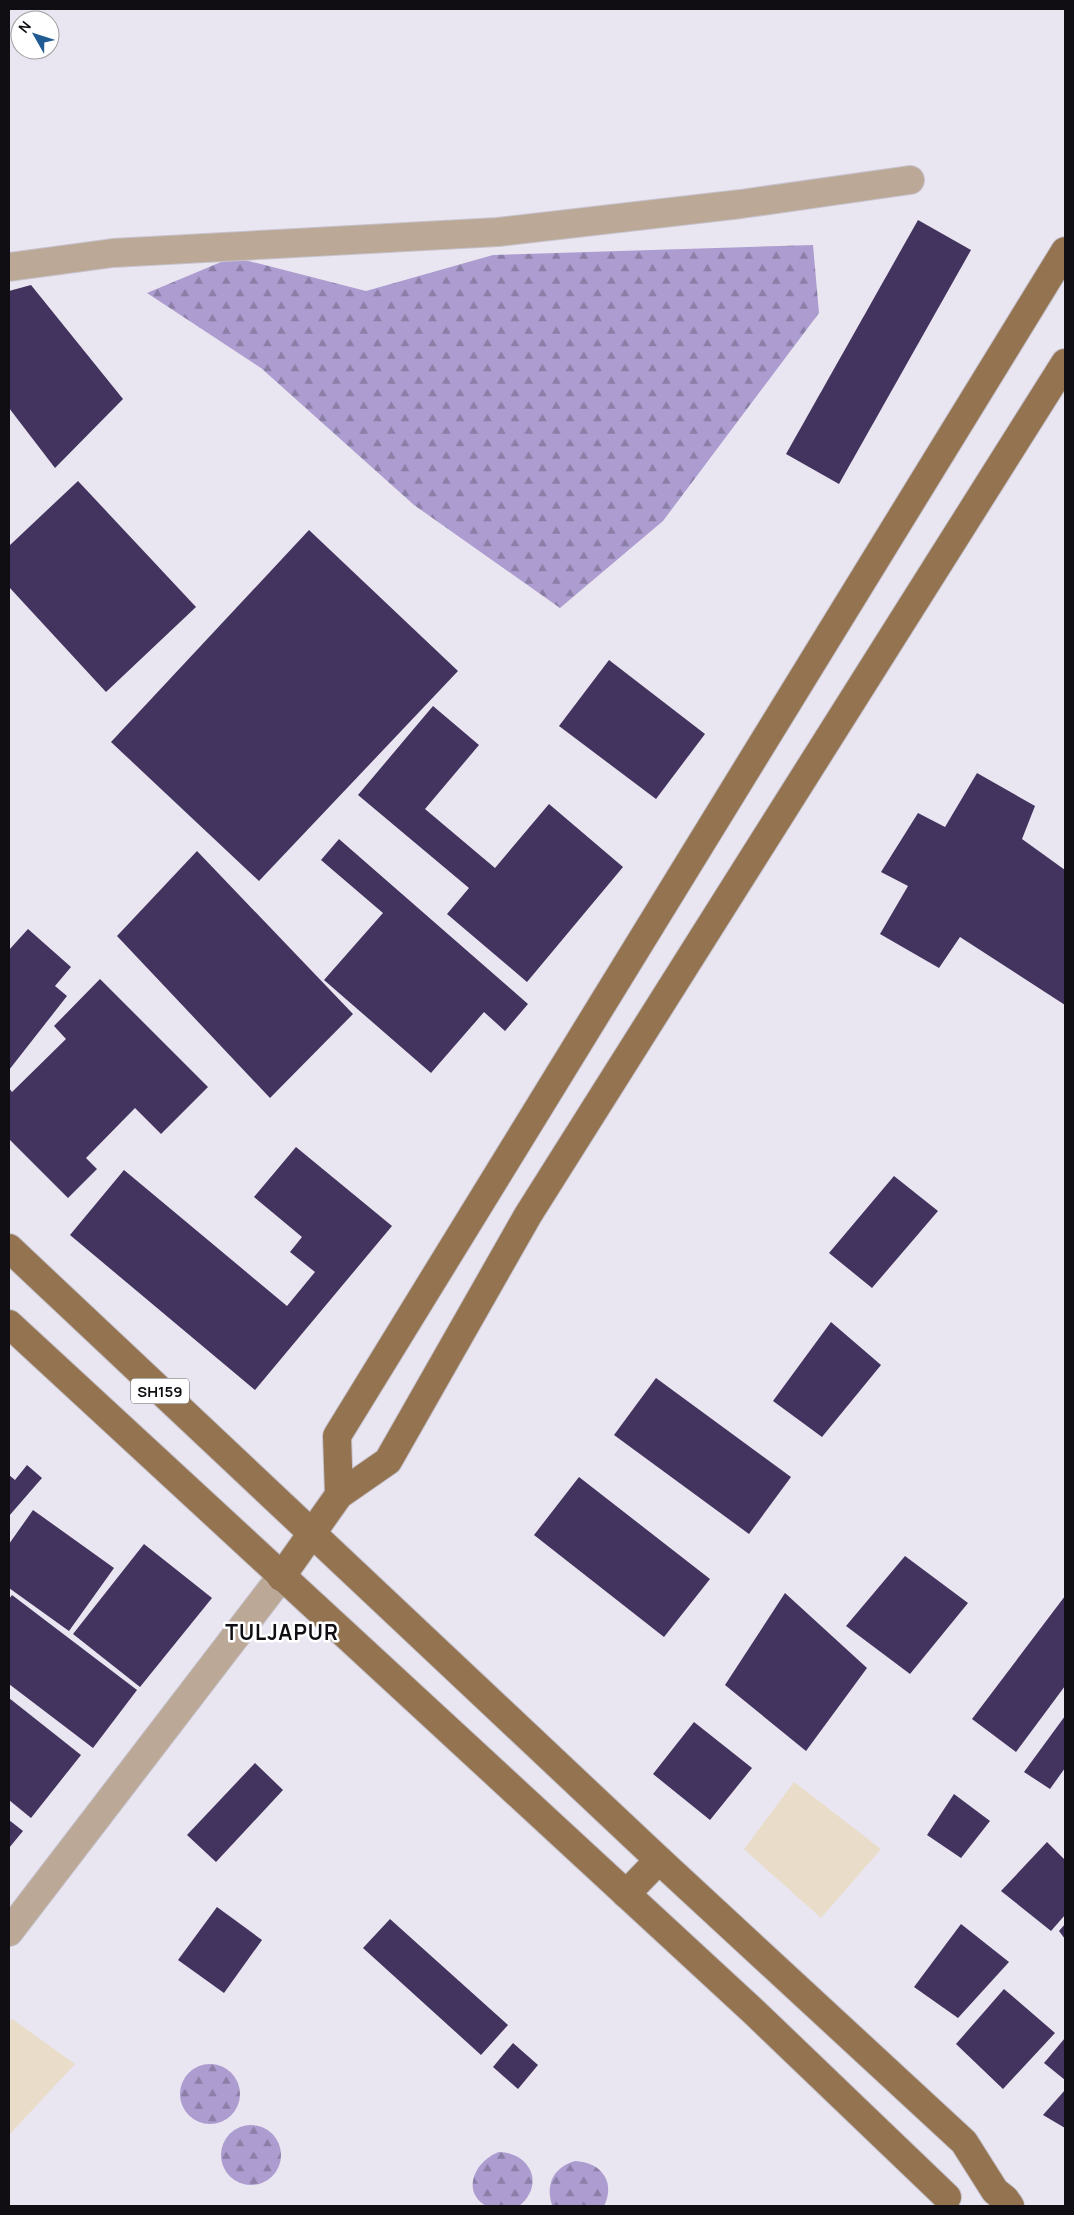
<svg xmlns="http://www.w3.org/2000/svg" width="1074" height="2215" viewBox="0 0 1074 2215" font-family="Manrope,sans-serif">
  <defs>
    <pattern id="forest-firs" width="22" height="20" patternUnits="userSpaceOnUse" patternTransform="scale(1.25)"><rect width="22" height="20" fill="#ad9cd0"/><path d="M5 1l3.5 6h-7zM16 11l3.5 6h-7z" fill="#8b7ea7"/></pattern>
  </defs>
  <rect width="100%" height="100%" fill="#e9e6f1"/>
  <g fill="#e9dcc8">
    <polygon points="794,1782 881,1849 821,1918 744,1849"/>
    <polygon points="12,2019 75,2064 9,2135 9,2023"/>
  </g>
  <g fill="url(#forest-firs)">
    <polygon points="813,245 819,313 663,521 560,608 414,505 261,368 147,293 233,257 366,291 493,255"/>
    <circle cx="210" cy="2094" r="30"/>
    <circle cx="251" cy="2155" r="30"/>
    <path d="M 499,2152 C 531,2153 545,2185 519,2206 L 486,2206 C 460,2191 476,2160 499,2152 Z"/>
    <path d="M 575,2161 C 601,2162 616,2182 604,2206 L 552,2205 C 545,2184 554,2167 575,2161 Z"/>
  </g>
  <g fill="#43335f">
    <polygon points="918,220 971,250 839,484 786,454"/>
    <polygon points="31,285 123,399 55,468 9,408 9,291"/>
    <polygon points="78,481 196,607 106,692 9,587 9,546"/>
    <polygon points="309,530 458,671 259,881 111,742"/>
    <polygon points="609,660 705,734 656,799 559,726"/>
    <polygon points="433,706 479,745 425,809 495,868 549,804 623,867 527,982 447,914 469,888 358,795"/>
    <polygon points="977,773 1035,806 1022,839 1065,870 1065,1005 960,937 939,968 880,934 908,886 881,872 918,813 945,827"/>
    <polygon points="339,839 528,1004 505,1031 484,1012 431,1073 324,980 383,913 321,860"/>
    <polygon points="197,851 353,1014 270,1098 117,936"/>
    <polygon points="28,929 71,967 55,986 67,996 9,1070 9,950"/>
    <polygon points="100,979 208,1087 161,1134 135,1108 86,1158 97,1169 68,1198 9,1139 9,1088 12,1092 66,1039 54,1026"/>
    <polygon points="296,1147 392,1226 255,1390 70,1235 124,1170 287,1306 315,1272 290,1252 302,1237 254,1197"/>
    <polygon points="894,1176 938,1211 872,1288 829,1253"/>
    <polygon points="831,1322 881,1365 822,1437 773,1401"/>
    <polygon points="656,1378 791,1477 749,1534 614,1435"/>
    <polygon points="27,1465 42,1478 9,1516 9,1475 15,1480"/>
    <polygon points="579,1477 710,1579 664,1637 534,1535"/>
    <polygon points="33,1510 114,1568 69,1631 9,1588 9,1544"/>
    <polygon points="144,1544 212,1598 140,1687 73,1634"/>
    <polygon points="905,1556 968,1603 910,1674 846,1626"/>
    <polygon points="785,1593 867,1668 806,1751 725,1685"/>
    <polygon points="12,1595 137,1690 93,1748 9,1684 9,1599"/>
    <polygon points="1065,1596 1065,1686 1016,1752 972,1719"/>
    <polygon points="9,1698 81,1755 31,1818 9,1800"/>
    <polygon points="1065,1716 1065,1768 1050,1789 1024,1772"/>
    <polygon points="694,1722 752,1768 710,1820 653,1774"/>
    <polygon points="255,1763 283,1790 216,1862 187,1835"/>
    <polygon points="954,1794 990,1821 961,1858 927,1835"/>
    <polygon points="9,1820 23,1831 9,1848"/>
    <polygon points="1047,1842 1065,1860 1065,1915 1051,1931 1001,1891"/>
    <polygon points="217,1907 262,1940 224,1993 178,1960"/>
    <polygon points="390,1919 508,2025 481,2055 363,1948"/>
    <polygon points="961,1924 1009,1962 958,2018 914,1987"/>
    <polygon points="1065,1924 1065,1939 1059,1931"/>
    <polygon points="1004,1989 1055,2033 1003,2089 956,2044"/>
    <polygon points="1065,2038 1065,2080 1044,2063"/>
    <polygon points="513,2043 538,2065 518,2089 493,2067"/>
    <polygon points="1065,2090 1065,2128 1043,2115"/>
  </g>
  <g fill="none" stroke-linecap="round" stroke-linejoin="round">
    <defs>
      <polyline id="minor" points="9,267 113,253 498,232 741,204 910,180"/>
      <polyline id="tertiary" points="9,1932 281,1577"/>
      <g id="primary">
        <polyline points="9,1248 659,1860 964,2142 995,2191 1005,2199 1010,2206"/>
        <polyline points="9,1324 753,2011 947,2197"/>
        <polyline points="339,1495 337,1436 1065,251"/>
        <polyline points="281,1577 339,1495 388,1461 528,1215 1065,363"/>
        <polyline points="626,1894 659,1860"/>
      </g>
    </defs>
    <use href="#minor" stroke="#c6c3cd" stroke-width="30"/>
    <use href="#tertiary" stroke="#c6c3cd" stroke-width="30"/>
    <use href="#primary" stroke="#c6c3cd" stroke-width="30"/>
    <use href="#minor" stroke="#bba896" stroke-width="28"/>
    <use href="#tertiary" stroke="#bba896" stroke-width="28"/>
    <use href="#primary" stroke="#947351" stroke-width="28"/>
  </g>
  <g text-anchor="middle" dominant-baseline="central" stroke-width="5" stroke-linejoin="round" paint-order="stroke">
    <rect fill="#fff" stroke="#585659" stroke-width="1" x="131" y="1378.5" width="58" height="25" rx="4"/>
    <g font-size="15" font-weight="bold" fill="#100e12">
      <text x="160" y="1391">SH159</text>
    </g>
    <g font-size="21" font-weight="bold" letter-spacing="1" fill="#100e12" stroke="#fff">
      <text x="282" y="1632">TULJAPUR</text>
    </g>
  </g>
  <rect width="1074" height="2215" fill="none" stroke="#100e12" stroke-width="20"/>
  <g transform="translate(35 35) rotate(309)"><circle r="24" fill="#ffffff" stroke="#9f9fa0"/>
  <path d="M0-4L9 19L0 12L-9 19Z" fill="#205c93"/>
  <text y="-8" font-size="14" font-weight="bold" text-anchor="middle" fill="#100e12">N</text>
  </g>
</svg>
